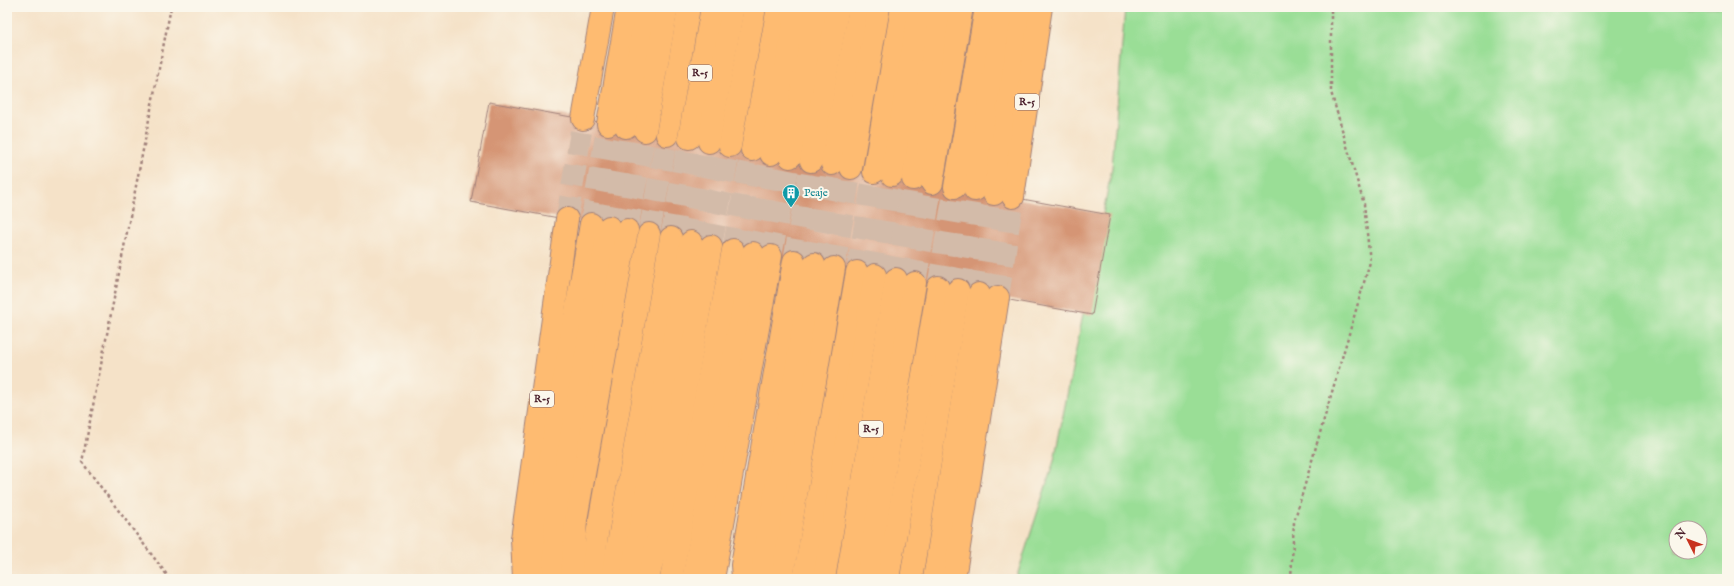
<svg xmlns="http://www.w3.org/2000/svg" width="1734" height="586" viewBox="0 0 1734 586" font-family="'IM FELL English',serif">
  <rect width="100%" height="100%" fill="#fbf7ec"/>
  <filter id="ink" filterUnits="userSpaceOnUse"><feTurbulence type="fractalNoise" baseFrequency=".025" numOctaves="2"/><feDisplacementMap in="SourceGraphic" scale="8" xChannelSelector="R" yChannelSelector="G"/><feConvolveMatrix kernelMatrix="1 2 1 2 8 2 1 2 1" color-interpolation-filters="sRGB"/></filter>
  <filter id="wash" filterUnits="userSpaceOnUse"><feTurbulence type="fractalNoise" baseFrequency=".012" numOctaves="4" result="noise"/><feDisplacementMap in="SourceGraphic" scale="16" xChannelSelector="R" yChannelSelector="G"/><feGaussianBlur stdDeviation="0.9" result="paint"/><feColorMatrix in="noise" values="0 0 0 0 0 0 0 0 0 0 0 0 0 0 0 0 0 1.4 0 .05"/><feComposite in="paint" operator="in"/></filter>
  <g filter="url(#wash)">
    <rect width="100%" height="100%" fill="#f5e2c8"/>
    <path fill="#9ade96" stroke="#727e60" fill-rule="evenodd" d="M 1125,7 L 1727,7 L 1727,579 L 1016,579 L 1054,461 L 1112,168 ZM 1676,528 L 1700,528 L 1700,552 L 1676,552 Z"/>
    <g id="blocks">
      <polygon fill="#d59574" points="489,102 1110,215 1092,315 471,202"/>
    </g>
  </g>
  <g filter="url(#ink)">
    <use href="#blocks" fill-opacity="0" stroke="#a0807a" stroke-width="1"/>
    <g fill="none" stroke-linecap="round" stroke-linejoin="round">
      <g stroke="#d3bba9" stroke-width="22" stroke-dasharray="22 11" stroke-linecap="butt">
        <polyline points="567,219 583,119"/>
        <polyline points="591,224 608,124"/>
        <polyline points="609,227 626,127"/>
        <polyline points="627,230 645,131"/>
        <polyline points="649,234 667,135"/>
        <polyline points="671,238 689,138"/>
        <polyline points="691,242 709,142"/>
        <polyline points="711,246 730,146"/>
        <polyline points="733,250 752,150"/>
        <polyline points="753,253 771,154"/>
        <polyline points="771,256 790,157"/>
        <polyline points="794,261 811,161"/>
        <polyline points="814,264 832,164"/>
        <polyline points="834,268 851,168"/>
        <polyline points="857,272 874,172"/>
        <polyline points="875,275 892,175"/>
        <polyline points="896,279 913,179"/>
        <polyline points="915,283 932,183"/>
        <polyline points="938,287 955,187"/>
        <polyline points="958,290 975,190"/>
        <polyline points="979,294 994,194"/>
        <polyline points="998,297 1013,197"/>
      </g>
      <defs>
        <g id="motorway">
          <polyline points="583,119 603,7"/>
          <polyline points="608,124 628,7"/>
          <polyline points="626,127 647,7"/>
          <polyline points="645,131 667,7"/>
          <polyline points="667,135 689,7"/>
          <polyline points="689,138 712,7"/>
          <polyline points="709,142 733,7"/>
          <polyline points="730,146 755,7"/>
          <polyline points="752,150 778,7"/>
          <polyline points="771,154 797,7"/>
          <polyline points="790,157 817,7"/>
          <polyline points="811,161 838,7"/>
          <polyline points="832,164 860,7"/>
          <polyline points="851,168 879,7"/>
          <polyline points="874,172 902,7"/>
          <polyline points="892,175 920,7"/>
          <polyline points="913,179 941,7"/>
          <polyline points="932,183 962,7"/>
          <polyline points="955,187 986,7"/>
          <polyline points="975,190 1005,7"/>
          <polyline points="994,194 1024,7"/>
          <polyline points="1013,197 1041,7"/>
          <polyline points="524,579 522,539 567,219"/>
          <polyline points="539,579 539,524 591,224"/>
          <polyline points="554,579 556,521 609,227"/>
          <polyline points="572,579 576,520 627,230"/>
          <polyline points="592,579 597,535 649,234"/>
          <polyline points="612,579 671,238"/>
          <polyline points="631,579 691,242"/>
          <polyline points="648,579 658,538 711,246"/>
          <polyline points="671,579 733,250"/>
          <polyline points="693,579 753,253"/>
          <polyline points="713,579 771,256"/>
          <polyline points="743,579 742,565 794,261"/>
          <polyline points="763,579 764,559 814,264"/>
          <polyline points="782,579 834,268"/>
          <polyline points="804,579 857,272"/>
          <polyline points="824,579 875,275"/>
          <polyline points="847,579 896,279"/>
          <polyline points="867,579 915,283"/>
          <polyline points="888,579 938,287"/>
          <polyline points="911,579 958,290"/>
          <polyline points="934,579 979,294"/>
          <polyline points="954,579 998,297"/>
        </g>
      </defs>
      <use href="#motorway" stroke="#a0807a" stroke-width="24"/>
      <g stroke="#a0807a" stroke-width="2.5" stroke-dasharray="3 3" stroke-linecap="butt">
        <polyline points="170,579 82,462 171,7"/>
        <polyline points="1291,579 1294,522 1370,262 1364,204 1331,92 1331,7"/>
      </g>
      <use href="#motorway" stroke="#febb71" stroke-width="22"/>
    </g>
  </g>
  <defs>
    <symbol id="building-pin" viewBox="-11 -11 22 30"><path d="M0 17L-7.5 6A9.5 9.5 0 1 1 7.5 6Z" fill="#0f9aa8" stroke="#fbf7ec"/><path d="M-4-6H4V6H1V3H-1V6H-4ZM-2.5-4.3h1.7v1.8h-1.7ZM.8-4.3h1.7v1.8H.8ZM-2.5-1h1.7V.8h-1.7ZM.8-1h1.7V.8H.8Z" fill="#fff"/></symbol>
  </defs>
  <g fill-rule="evenodd">
    <use href="#building-pin" x="781" y="183" width="20" height="27"/>
  </g>
  <g text-anchor="middle" dominant-baseline="central" stroke-width="4" stroke-linejoin="round" paint-order="stroke">
    <g fill="#fbf7ec" stroke="#7f6065" stroke-width="1">
      <rect x="688" y="65" width="24" height="16" rx="3"/>
      <rect x="1015" y="94" width="24" height="16" rx="3"/>
      <rect x="530" y="391" width="24" height="16" rx="3"/>
      <rect x="859" y="421" width="24" height="16" rx="3"/>
    </g>
    <g font-size="10" font-weight="bold" fill="#4a1f2b">
      <text x="700" y="73">R-5</text>
      <text x="1027" y="102">R-5</text>
      <text x="542" y="399">R-5</text>
      <text x="871" y="429">R-5</text>
    </g>
    <g font-size="11" fill="#0d838f" stroke="#fbf7ec" text-anchor="start">
      <text x="804" y="193">Peaje</text>
    </g>
  </g>
  <rect width="1734" height="586" fill="none" stroke="#fbf7ec" stroke-width="24"/>
  <g transform="translate(1688 540) rotate(312)"><circle r="19" fill="#fbf7ec" stroke="#b4a19f"/>
  <path d="M0-3L7 15L0 10L-7 15Z" fill="#c8321e"/>
  <text y="-6" font-size="11" font-weight="bold" text-anchor="middle" fill="#4a1f2b">N</text>
  </g>
</svg>
